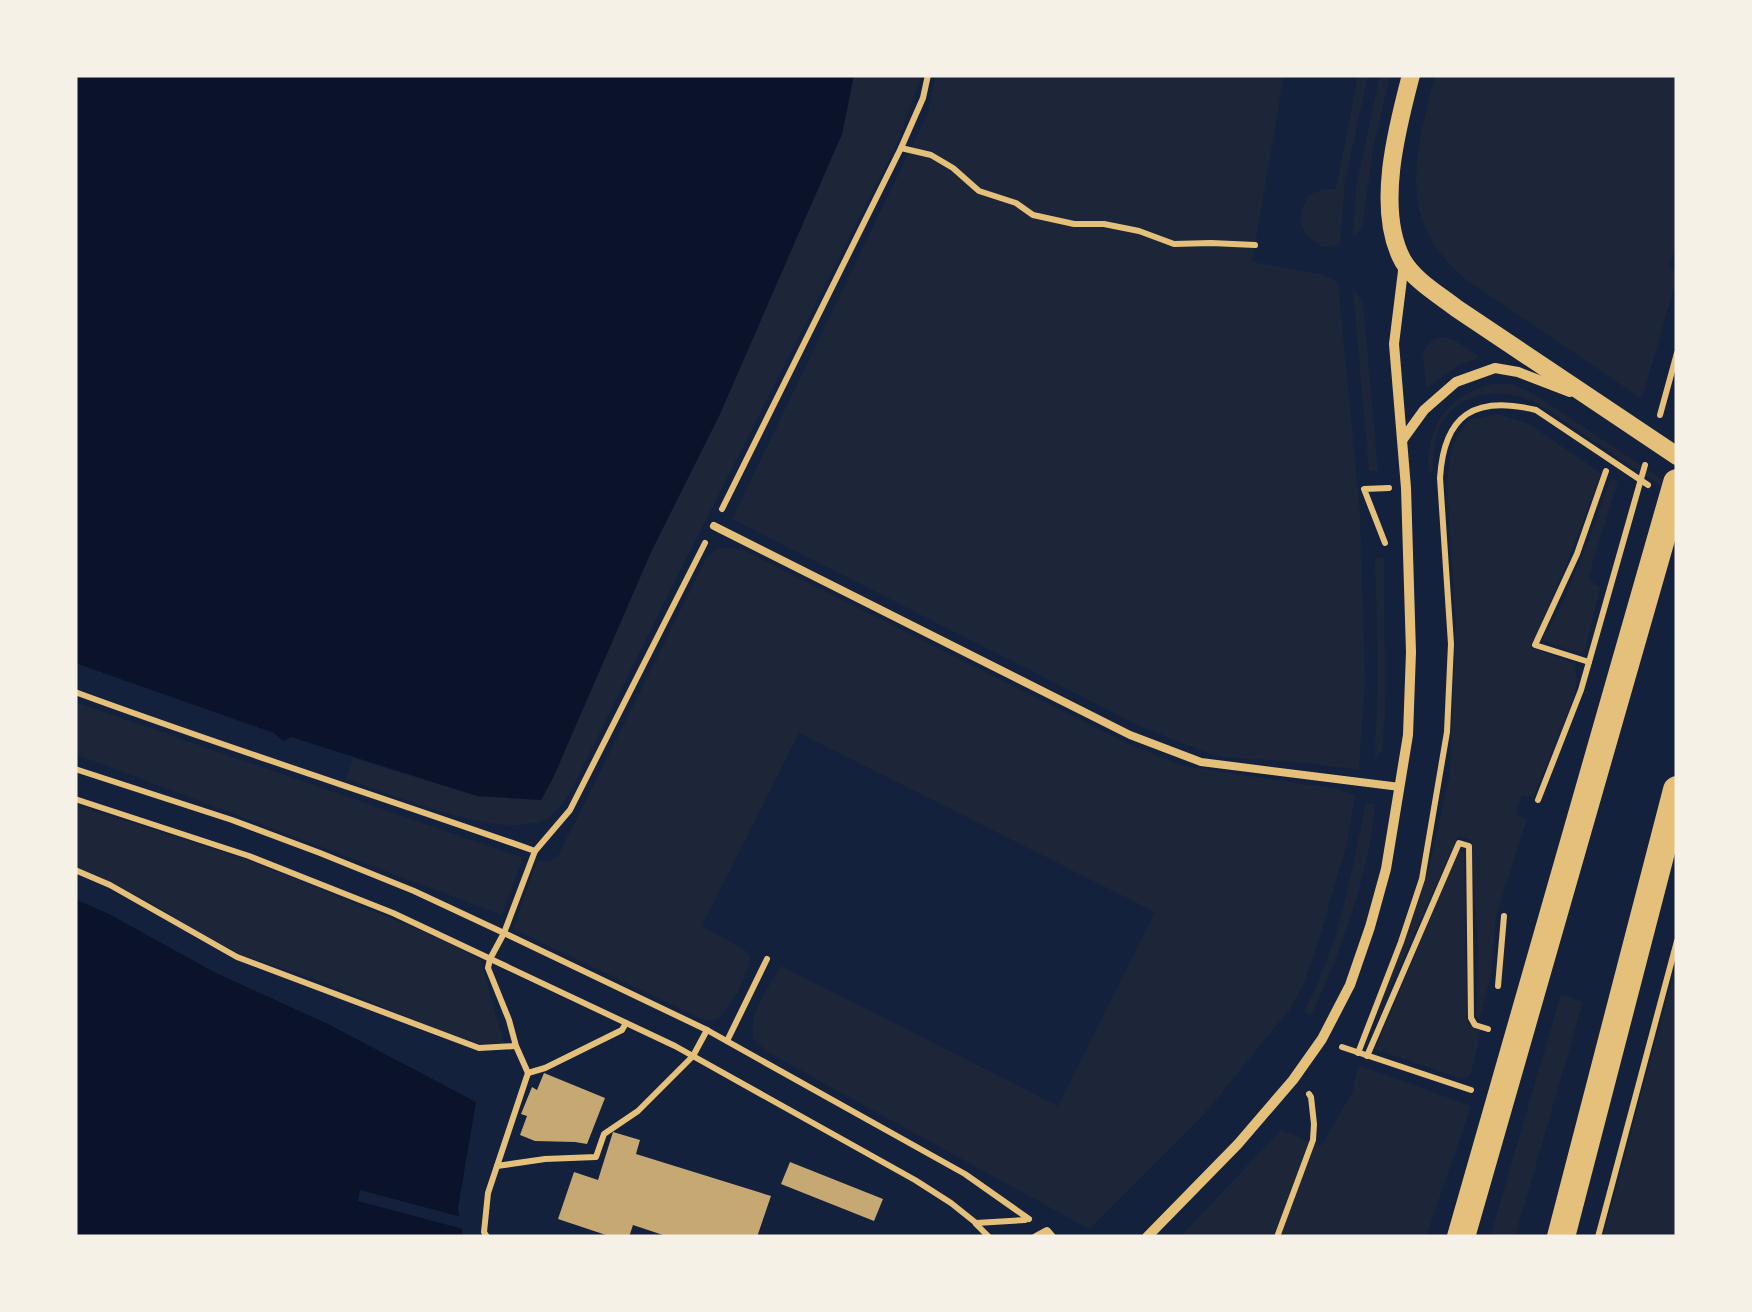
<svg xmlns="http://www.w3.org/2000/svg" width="1752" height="1312" viewBox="0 0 1752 1312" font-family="Manrope,sans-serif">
  <rect width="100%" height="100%" fill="#14213d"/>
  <g fill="#1d2539">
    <path d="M 854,75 L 921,75 L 899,139 L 675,581 L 569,795 C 563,803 556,812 548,818 C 504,843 392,794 346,779 L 353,758 L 477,796 L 541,800 L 553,778 L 652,550 L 720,414 L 842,134 Z"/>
    <polygon points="936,75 1284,75 1252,262 1324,275 1338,282 1360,513 1365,681 1359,770 1316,764 1215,756 1144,728 732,519 928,113"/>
    <path d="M 1358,75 L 1368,75 L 1345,182 L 1340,245 L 1324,247 C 1299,235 1295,219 1309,195 L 1323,189 L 1336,189 Z"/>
    <polygon points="1380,75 1390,75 1373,149 1362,228 1353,237 1356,188"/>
    <path d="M 1435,75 L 1677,75 L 1677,241 L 1669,268 L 1677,271 L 1677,277 L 1642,399 L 1464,278 C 1394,219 1416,151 1435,75 Z"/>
    <polygon points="1353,290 1361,298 1363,303 1378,471 1369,471"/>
    <polygon points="1442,337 1454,340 1477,355 1477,359 1461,364 1426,388 1423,352 1432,340"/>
    <path d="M 1493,384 L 1511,384 L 1531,392 L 1677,489 L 1677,497 L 1533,401 C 1505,389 1465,390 1445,418 C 1434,434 1433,453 1433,471 L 1429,472 C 1424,427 1450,393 1493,384 Z"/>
    <polygon points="1498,414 1529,424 1601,473 1571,553 1531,648 1575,663 1577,680 1574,697 1533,798 1522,795 1516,815 1527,819 1496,917 1491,977 1479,1019 1476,1017 1478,952 1472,840 1458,836 1377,1017 1429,868 1450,773 1456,623 1447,485 1451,451 1457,437 1466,424 1473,419"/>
    <polygon points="1611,478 1618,481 1588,578 1600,588 1585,650 1579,653 1542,640 1562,605 1589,540"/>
    <path d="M 728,548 L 741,549 L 1122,741 L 1183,766 L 1338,789 L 1355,795 L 1347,843 L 1320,936 L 1304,983 L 1290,1009 L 1205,1113 L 1089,1229 L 769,1053 L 753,1039 C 749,1011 767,990 781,966 L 1058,1106 L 1155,912 L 799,733 L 702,926 L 746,951 L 750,957 C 748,978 732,1003 718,1019 L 706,1021 L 513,929 L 537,861 L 548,862 L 558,856 L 707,557 L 716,549 Z"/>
    <path d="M 1384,557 L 1385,718 L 1382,750 L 1374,760 C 1380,692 1377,625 1375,558 Z"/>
    <polygon points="75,702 523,858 502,915 75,754"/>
    <path d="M 1366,802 L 1375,805 C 1370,871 1340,956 1311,1015 L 1304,1011 C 1339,947 1352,872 1366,802 Z"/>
    <polygon points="75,805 248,860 437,937 481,960 504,1044 480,1044 450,1034 309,977 242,955 187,926 154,904 75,867"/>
    <polygon points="1459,850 1464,852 1467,1023 1481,1031 1471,1073 1468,1077 1462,1079 1375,1049"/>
    <polygon points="1677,961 1677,1237 1603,1237"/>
    <polygon points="1561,994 1583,1002 1515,1237 1490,1237"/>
    <polygon points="1359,1065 1471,1106 1426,1237 1180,1237 1281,1130 1321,1146 1352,1093"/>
  </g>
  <g fill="#0b132b">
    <polygon points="75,75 854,75 842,134 720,414 652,550 553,778 541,800 477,796 291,737 283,741 274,733 75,663"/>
    <polygon points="75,899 109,914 214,972 328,1024 476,1102 458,1208 463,1237 75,1237"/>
  </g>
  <polygon fill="#14213d" points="360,1190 465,1218 467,1230 358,1201"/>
  <g fill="#c6a872">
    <polygon points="544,1073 605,1098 587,1144 575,1142 535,1141 520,1135 527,1116 521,1114 532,1087 537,1090"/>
    <polygon points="613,1132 640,1140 636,1154 771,1196 757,1237 669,1237 633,1225 629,1237 612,1237 558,1219 574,1172 598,1180"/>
    <polygon points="790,1162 883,1199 874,1221 781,1184"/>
  </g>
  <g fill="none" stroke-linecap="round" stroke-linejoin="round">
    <g stroke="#e5c07b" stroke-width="6">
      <polyline points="901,148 931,155 953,168 979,191 1016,203 1033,215 1074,224 1104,224 1139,231 1174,244 1211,243 1255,245"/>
      <polyline points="1660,415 1677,353"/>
      <polyline points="722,509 901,148 923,98 928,75"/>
      <polyline points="1385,543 1364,489 1389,488"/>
      <polyline points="1589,662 1645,465"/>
      <path d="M 75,692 C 227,748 382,797 535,851"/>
      <polyline points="75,769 232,820 320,853 414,891 504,933 707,1030 965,1174 1029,1219"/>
      <polyline points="75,799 249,856 393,913 675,1046 915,1180 951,1203 976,1223 1025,1220"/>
      <polyline points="1538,800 1581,690 1589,662 1535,645 1577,554 1606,471"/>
      <polyline points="75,870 110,885 237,957 479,1048 515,1046"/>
      <polyline points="1498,986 1504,916"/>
      <polyline points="727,1041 767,959"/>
      <polyline points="1342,1047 1471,1090"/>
      <path d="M 1358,1053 L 1401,942 L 1422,879 L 1447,732 L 1451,644 L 1440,478 C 1444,414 1475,395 1536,410 L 1648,485"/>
      <polyline points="1367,1056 1459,843 1469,846 1471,1018 1475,1025 1488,1029"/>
      <polyline points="528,1073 545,1068 622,1030 626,1023"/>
      <polyline points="497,1166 545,1159 596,1157 604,1134 638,1111 693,1056 707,1030"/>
      <polyline points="976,1224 989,1237"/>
      <polyline points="487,1237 484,1232 488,1193 528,1073 516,1046 509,1020 488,968 490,959 504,933 535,851 570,810 705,543"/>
      <polyline points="1277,1237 1313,1140 1314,1124 1311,1097 1309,1094"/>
      <polyline points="1598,1237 1677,941"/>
    </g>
    <g stroke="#e5c07b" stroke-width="8">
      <polyline points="714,526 1130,735 1201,762 1400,787"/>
      <polyline points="1036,1237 1047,1231 1052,1237"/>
    </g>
    <g stroke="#e5c07b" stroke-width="10">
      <polyline points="1403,439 1424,410 1456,382 1495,368 1518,372 1570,392"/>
      <polyline points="1147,1237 1238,1144 1293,1080 1322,1039 1350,985 1370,927 1386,869 1408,735 1411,652 1406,488 1394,344 1404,263"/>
    </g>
    <path stroke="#e5c07b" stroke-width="18" d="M 1411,75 C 1397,128 1375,210 1403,261 C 1415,281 1438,294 1456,308 L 1677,456"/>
    <g stroke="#e5c07b" stroke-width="28">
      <polyline points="1461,1237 1677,483"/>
      <polyline points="1561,1237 1677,790"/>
    </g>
  </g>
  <rect width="1752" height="1312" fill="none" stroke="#f6f1e7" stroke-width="155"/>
</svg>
